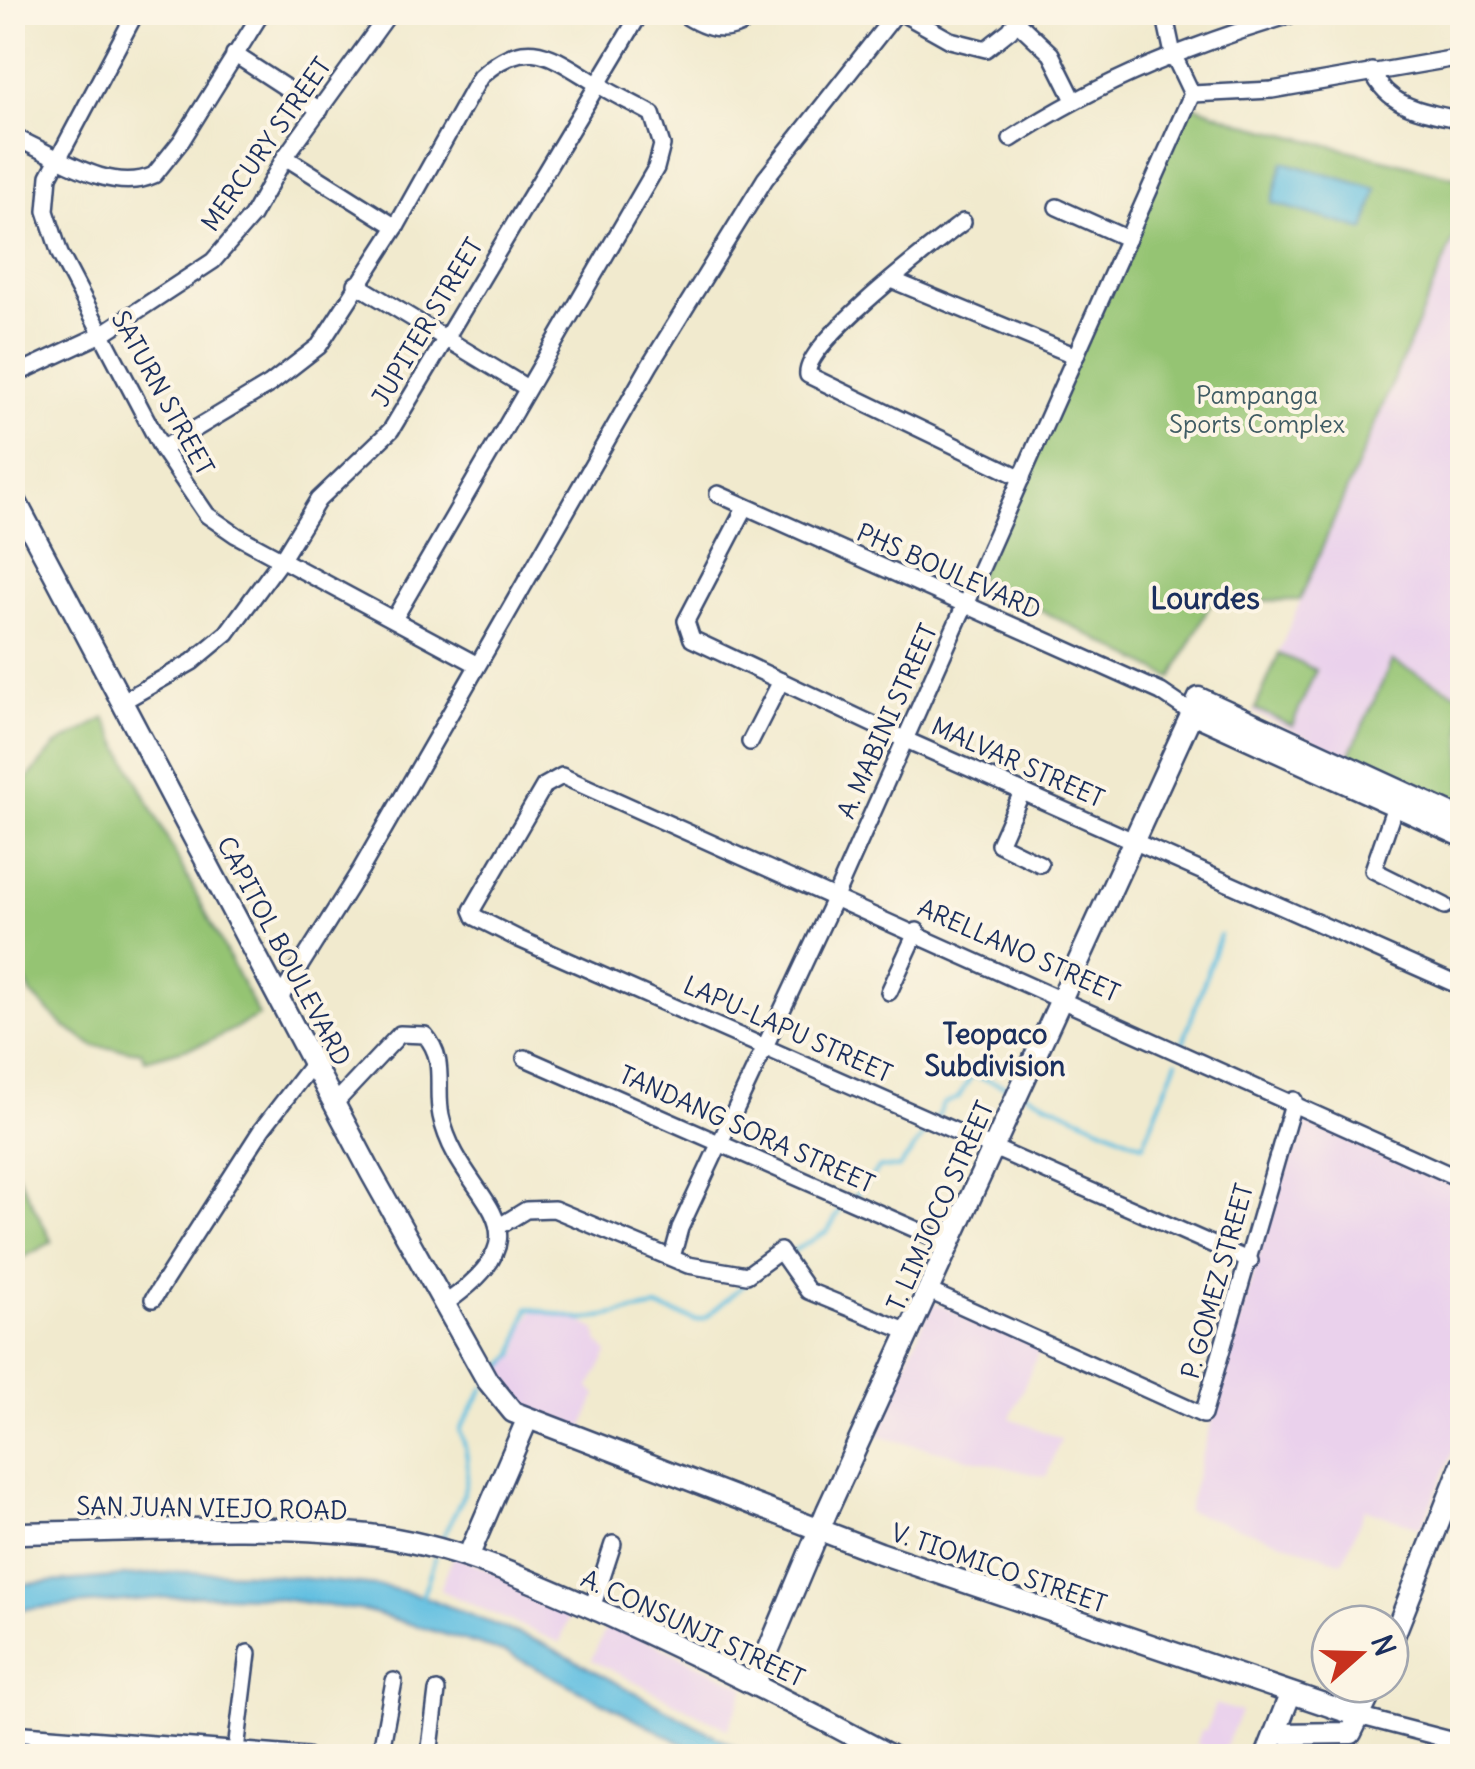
<svg xmlns="http://www.w3.org/2000/svg" width="1475" height="1769" viewBox="0 0 1475 1769" font-family="Delius,sans-serif">
  <rect width="100%" height="100%" fill="#fcf5e5"/>
  <filter id="ink" filterUnits="userSpaceOnUse"><feTurbulence type="fractalNoise" baseFrequency=".01" numOctaves="2"/><feDisplacementMap in="SourceGraphic" scale="20" xChannelSelector="R" yChannelSelector="G"/><feConvolveMatrix kernelMatrix="1 2 1 2 8 2 1 2 1" color-interpolation-filters="sRGB"/></filter>
  <filter id="wash" filterUnits="userSpaceOnUse"><feTurbulence type="fractalNoise" baseFrequency=".0048" numOctaves="4" result="noise"/><feDisplacementMap in="SourceGraphic" scale="40" xChannelSelector="R" yChannelSelector="G"/><feGaussianBlur stdDeviation="2.25" result="paint"/><feColorMatrix in="noise" values="0 0 0 0 0 0 0 0 0 0 0 0 0 0 0 0 0 1.4 0 .05"/><feComposite in="paint" operator="in"/></filter>
  <g filter="url(#wash)">
    <rect width="100%" height="100%" fill="#f1eace"/>
    <g fill="#ead1ec">
      <polygon points="1462,219 1462,808 1253,713"/>
      <polygon points="1298,1110 1462,1187 1462,1431 1421,1528 1365,1509 1343,1562 1187,1511"/>
      <polygon points="933,1302 1041,1347 1010,1418 1061,1439 1046,1477 873,1435"/>
      <polygon points="533,1310 568,1314 596,1330 598,1342 608,1353 589,1388 597,1394 581,1434 515,1403 497,1376 518,1353 523,1328"/>
      <polygon points="453,1555 573,1606 560,1643 440,1590"/>
      <polygon points="609,1622 746,1687 728,1729 591,1660"/>
      <polygon points="1215,1704 1241,1712 1221,1756 1196,1744 1202,1730 1206,1731"/>
    </g>
    <g fill="#95c473" stroke="#587a68" stroke-width="2.5">
      <polygon points="1190,104 1246,124 1462,179 1462,219 1300,600 1212,601 1172,678 977,577"/>
      <polygon points="1279,654 1316,670 1292,726 1255,709"/>
      <polygon points="1392,661 1462,696 1462,808 1349,756"/>
      <polygon points="105,718 259,1016 206,1043 145,1060 141,1052 94,1046 65,1027 32,995 13,957 12,828 17,814 13,796 55,746"/>
      <polygon points="13,1166 52,1242 13,1263 12,1263"/>
    </g>
    <g fill="#63c0e1" stroke="#3f78a0" stroke-width="2.5">
      <polygon points="1283,162 1377,189 1365,230 1272,203"/>
      <polygon points="178,1572 253,1573 385,1587 422,1596 544,1644 753,1756 707,1756 507,1653 367,1611 266,1597 197,1595 13,1610 13,1585"/>
    </g>
    <g fill="none" stroke-linecap="round" stroke-linejoin="round">
      <g stroke="#63c0e1" stroke-width="4">
        <polyline points="1182,1046 1220,935"/>
        <polyline points="1025,1093 1143,1145 1177,1061"/>
        <polyline points="937,1118 943,1104 958,1098 972,1075 1011,1088"/>
        <polyline points="855,1196 880,1167 899,1168 931,1126"/>
        <polyline points="788,1254 828,1231 844,1202"/>
        <polyline points="494,1376 514,1355 528,1308 583,1320 656,1307 696,1320 705,1318 751,1279"/>
        <path d="M 440,1543 C 461,1499 478,1480 460,1430 L 484,1388"/>
        <polyline points="421,1601 435,1558"/>
      </g>
    </g>
  </g>
  <g filter="url(#ink)">
    <g fill="none" stroke-linecap="round" stroke-linejoin="round">
      <defs>
        <g id="street">
          <polyline points="136,12 49,176 46,211 60,254 162,449 207,515 236,535 476,664"/>
          <path d="M 680,12 C 709,32 731,37 758,12"/>
          <polyline points="900,12 950,40 986,49 1010,30 1022,12"/>
          <polyline points="1164,12 1173,54 1192,94"/>
          <polyline points="1016,21 1051,54 1074,100"/>
          <polyline points="234,54 320,110"/>
          <path d="M 1372,71 C 1389,109 1426,112 1462,120"/>
          <polyline points="1192,94 1272,90 1462,57"/>
          <path d="M 18,139 C 57,156 111,195 154,175 L 182,140 L 262,12"/>
          <path d="M 1011,139 C 1101,80 1198,42 1301,12"/>
          <polyline points="285,157 396,227"/>
          <polyline points="1057,207 1128,239"/>
          <path d="M 963,222 C 935,244 803,344 808,375 L 1022,478"/>
          <polyline points="892,280 1076,356"/>
          <polyline points="356,284 527,388"/>
          <polyline points="12,376 102,334 213,261 252,216 285,157 390,12"/>
          <path d="M 162,449 L 270,384 L 319,346 L 396,227 L 480,77 C 527,33 551,56 597,84 C 615,95 634,104 652,114 L 662,145 L 656,168 L 394,619"/>
          <polyline points="718,494 1161,692 1192,713"/>
          <polyline points="745,508 686,621 692,639 906,740 1462,987"/>
          <polyline points="125,700 192,662 227,633 283,557 318,500 391,430 641,12"/>
          <polyline points="750,742 781,681"/>
          <polyline points="1022,792 999,844 1040,864"/>
          <polyline points="1395,806 1373,870 1445,906"/>
          <polyline points="889,992 917,931"/>
          <polyline points="280,998 361,869 650,365 765,179 897,12"/>
          <polyline points="525,1058 949,1244"/>
          <path d="M 336,1102 L 400,1034 L 425,1035 C 447,1060 435,1086 441,1116 C 459,1202 560,1224 443,1305"/>
          <polyline points="498,1227 526,1210 554,1209 688,1265 747,1275 780,1251 808,1291 911,1333"/>
          <polyline points="672,1257 680,1228 835,897 1192,94"/>
          <polyline points="1250,1261 519,939 475,917 472,910 544,786 562,776 1462,1180"/>
          <polyline points="929,1291 1203,1415 1294,1100"/>
          <polyline points="153,1299 262,1129 313,1063"/>
          <polyline points="592,1608 613,1544"/>
          <polyline points="1362,1717 1462,1743"/>
          <polyline points="12,1733 307,1756"/>
          <polyline points="236,1750 248,1653"/>
          <polyline points="380,1756 394,1681"/>
          <polyline points="429,1756 437,1691"/>
        </g>
        <g id="secondary">
          <polyline points="12,494 371,1173 487,1380 513,1412 880,1553 1362,1717"/>
          <polyline points="1192,713 1462,836"/>
          <path d="M 12,1533 C 131,1532 251,1522 369,1535 C 454,1545 529,1580 606,1614 C 703,1658 797,1705 891,1756"/>
          <polyline points="468,1557 527,1420"/>
          <polyline points="1390,1646 1462,1464"/>
          <polyline points="755,1682 827,1511 1199,698 1462,819"/>
          <polyline points="1276,1734 1351,1733 1375,1684"/>
          <polyline points="1266,1756 1290,1695"/>
        </g>
      </defs>
      <use href="#street" stroke="#3b4b6f" stroke-width="20"/>
      <use href="#secondary" stroke="#3b4b6f" stroke-width="25"/>
      <use href="#street" stroke="#fff" stroke-width="15"/>
      <use href="#secondary" stroke="#fff" stroke-width="20"/>
    </g>
  </g>
  <g text-anchor="middle" dominant-baseline="central" stroke-width="8" stroke-linejoin="round" paint-order="stroke">
    <g font-size="25" fill="#1b2f5e" stroke="#fcf5e5">
      <text transform="translate(266 144) rotate(-55)">MERCURY STREET</text>
      <text transform="translate(427 322) rotate(-59)">JUPITER STREET</text>
      <text transform="translate(163 393) rotate(61)">SATURN STREET</text>
      <text transform="translate(949 571) rotate(24)">PHS BOULEVARD</text>
      <text transform="translate(887 721) rotate(-66)">A. MABINI STREET</text>
      <text transform="translate(1018 762) rotate(24)">MALVAR STREET</text>
      <text transform="translate(1019 950) rotate(24)">ARELLANO STREET</text>
      <text transform="translate(284 951) rotate(62)">CAPITOL BOULEVARD</text>
      <text transform="translate(788 1029) rotate(24)">LAPU-LAPU STREET</text>
      <text transform="translate(747 1129) rotate(24)">TANDANG SORA STREET</text>
      <text transform="translate(940 1206) rotate(-66)">T. LIMJOCO STREET</text>
      <text transform="translate(1217 1281) rotate(-74)">P. GOMEZ STREET</text>
      <text transform="translate(212 1508) rotate(1)">SAN JUAN VIEJO ROAD</text>
      <text transform="translate(999 1568) rotate(19)">V. TIOMICO STREET</text>
      <text transform="translate(693 1628) rotate(25)">A. CONSUNJI STREET</text>
    </g>
    <g font-size="25" fill="#405c64" stroke="#fcf5e5">
      <text x="1257" y="395">Pampanga<tspan x="1257" dy="29">Sports Complex</tspan></text>
    </g>
    <g font-size="28" font-weight="bold" fill="#1b2f5e" stroke="#fcf5e5">
      <text x="995" y="1034">Teopaco<tspan x="995" dy="32">Subdivision</tspan></text>
    </g>
    <g font-size="30" font-weight="bold" fill="#1b2f5e" stroke="#fcf5e5">
      <text x="1205" y="598">Lourdes</text>
    </g>
  </g>
  <rect width="1475" height="1769" fill="none" stroke="#fcf5e5" stroke-width="50"/>
  <g transform="translate(1360 1654) rotate(70)"><circle r="48" fill="#fcf5e5" stroke="#a2a6af" stroke-width="2.5"/>
  <path d="M0-8L18 38L0 25L-18 38Z" fill="#c8321e"/>
  <text y="-15" font-size="28" font-weight="bold" text-anchor="middle" fill="#1b2f5e">N</text>
  </g>
</svg>
